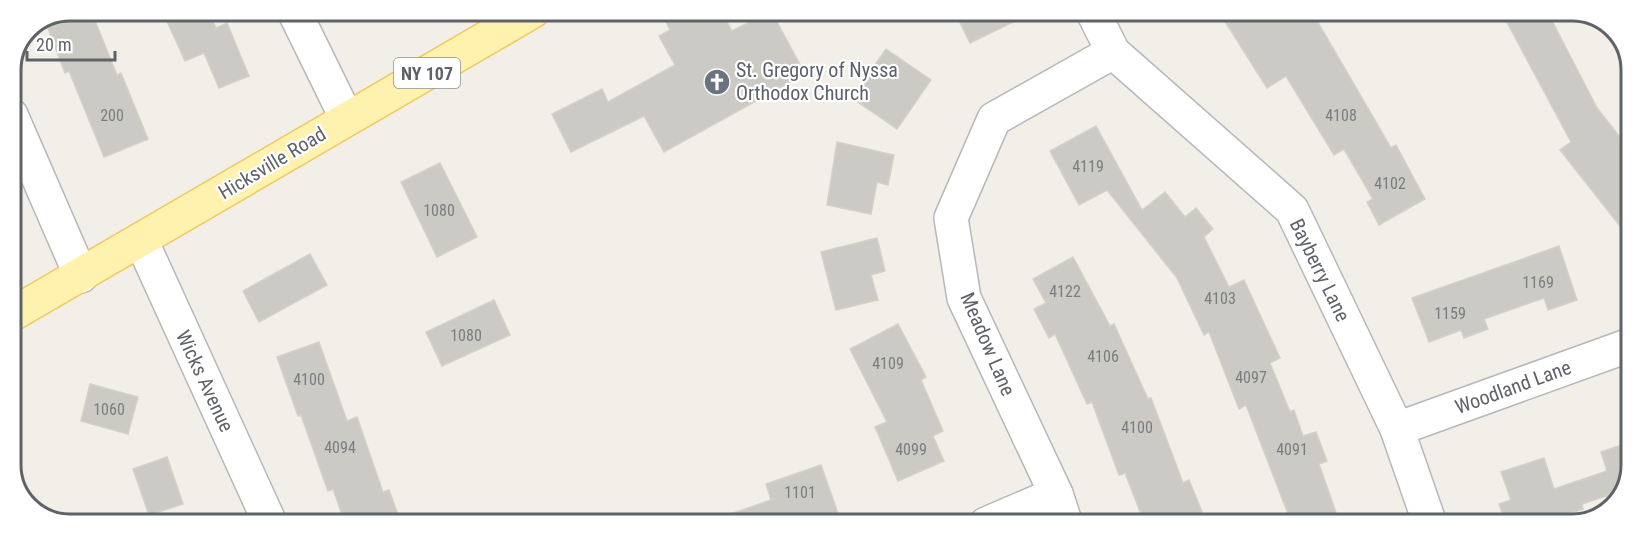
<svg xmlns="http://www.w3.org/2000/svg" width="1642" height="535" viewBox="0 0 1642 535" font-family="'Roboto Condensed',sans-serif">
  <rect width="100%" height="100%" fill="#f1efe8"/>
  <g fill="#cccac5" stroke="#d6d1c6" stroke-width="1.5">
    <polygon points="70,10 91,11 117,75 121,73 148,139 104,157 69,71 65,73 45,21"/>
    <polygon points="180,11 208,11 216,28 227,23 249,76 219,88 204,53 185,61 165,17"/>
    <polygon points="681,11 721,11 732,31 771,11 805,74 664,152 644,116 571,152 552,114 602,89 608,102 675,65 659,36 670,30 665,20"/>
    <polygon points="955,12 1034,12 970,43"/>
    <polygon points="1219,12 1312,12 1391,148 1396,145 1425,199 1379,225 1367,202 1373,199 1344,149 1334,155 1286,76 1267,88"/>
    <polygon points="1502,13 1548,13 1597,108 1631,151 1631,240 1560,150 1571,142"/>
    <polygon points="886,49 931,80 897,129 852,98"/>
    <polygon points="1096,126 1142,210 1165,192 1185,217 1196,208 1213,229 1204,237 1229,287 1244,280 1280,358 1270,363 1290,412 1294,410 1303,436 1316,432 1327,461 1319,464 1340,524 1292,524 1246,405 1239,409 1209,332 1204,335 1177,278 1107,190 1079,205 1050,151"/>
    <polygon points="837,142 894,155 888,185 877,182 871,214 827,205"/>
    <polygon points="440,163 477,237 437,257 401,182"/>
    <polygon points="877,238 885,271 871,275 878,300 836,310 821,252"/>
    <polygon points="1559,246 1577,300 1548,310 1544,298 1484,319 1488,329 1464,338 1461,330 1429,342 1412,298"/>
    <polygon points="310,254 327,285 259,322 243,291"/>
    <polygon points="1073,257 1110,326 1114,324 1148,399 1151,398 1183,483 1189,480 1207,524 1145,524 1125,473 1119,475 1092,402 1087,404 1055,334 1049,338 1034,309 1046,303 1033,279"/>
    <polygon points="494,300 510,335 442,366 426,332"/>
    <polygon points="898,324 926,377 921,380 943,431 933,436 944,461 898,481 875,427 887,422 850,349"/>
    <polygon points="319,342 347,421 357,417 383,492 389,490 401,523 345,523 333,489 328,491 301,415 298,416 277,357"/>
    <polygon points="90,384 138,397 128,434 81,421"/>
    <polygon points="1630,442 1629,481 1617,499 1615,493 1582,504 1583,509 1539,524 1506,524 1499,504 1511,500 1501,472 1544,458 1554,489 1607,471 1601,452"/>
    <polygon points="167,457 183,504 149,515 133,469"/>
    <polygon points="821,465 839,516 817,523 714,523 713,520 771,500 766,484"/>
  </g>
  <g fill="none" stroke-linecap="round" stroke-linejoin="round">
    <defs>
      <g id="minor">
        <polyline points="294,11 347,119"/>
        <polyline points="1093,12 1113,52 1292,210 1397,429 1430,524"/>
        <polyline points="11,115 81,276"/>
        <polyline points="141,240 270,523"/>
        <polyline points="1397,429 1630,345"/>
        <polyline points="986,524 1056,494"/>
        <polyline points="1066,524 1056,494 964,298 951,218 994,119 1113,52"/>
      </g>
      <polyline id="major" points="11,315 533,11"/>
    </defs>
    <use href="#minor" stroke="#b5b8bc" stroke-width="36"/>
    <use href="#major" stroke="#f2c960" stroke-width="36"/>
    <use href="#minor" stroke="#fff" stroke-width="33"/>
    <use href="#major" stroke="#fff2af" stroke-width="33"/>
  </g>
  <defs>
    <symbol id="church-disc" viewBox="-11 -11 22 22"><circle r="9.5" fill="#6b7280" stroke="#fff"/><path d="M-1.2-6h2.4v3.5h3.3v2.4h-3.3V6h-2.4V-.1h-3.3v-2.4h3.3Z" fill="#fff"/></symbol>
  </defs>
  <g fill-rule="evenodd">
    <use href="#church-disc" x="702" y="67" width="30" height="30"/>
  </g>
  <g text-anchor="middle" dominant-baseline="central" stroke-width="4.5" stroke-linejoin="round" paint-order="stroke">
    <g font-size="16" fill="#7a7d7f">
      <text x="112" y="115">200</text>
      <text x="1341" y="115">4108</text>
      <text x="1088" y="166">4119</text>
      <text x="1390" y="183">4102</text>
      <text x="439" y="210">1080</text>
      <text x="1538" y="282">1169</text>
      <text x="1065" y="291">4122</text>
      <text x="1220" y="298">4103</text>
      <text x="1450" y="313">1159</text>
      <text x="466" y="335">1080</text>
      <text x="1103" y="356">4106</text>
      <text x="888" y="363">4109</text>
      <text x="1251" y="377">4097</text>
      <text x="309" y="379">4100</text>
      <text x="109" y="409">1060</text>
      <text x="1137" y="427">4100</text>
      <text x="340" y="447">4094</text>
      <text x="911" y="449">4099</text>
      <text x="1292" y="449">4091</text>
      <text x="800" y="492">1101</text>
    </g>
    <rect fill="#fff" stroke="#8f9295" stroke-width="1.5" x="394" y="58" width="66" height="30" rx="4.5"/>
    <g font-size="18" font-weight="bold" fill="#5f6368">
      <text x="427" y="73">NY 107</text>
    </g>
    <g font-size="20" fill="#5b616d" stroke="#fff" text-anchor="start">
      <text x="736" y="70">St. Gregory of Nyssa<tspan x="736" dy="23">Orthodox Church</tspan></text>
    </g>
    <g font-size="20" fill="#5f6368" stroke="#fff">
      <text transform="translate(272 163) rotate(-31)">Hicksville Road</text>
      <text transform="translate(1320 270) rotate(64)">Bayberry Lane</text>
      <text transform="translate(988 344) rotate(67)">Meadow Lane</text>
      <text transform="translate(205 381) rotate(65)">Wicks Avenue</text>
      <text transform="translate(1513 387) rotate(-20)">Woodland Lane</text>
    </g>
  </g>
  <path d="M0 0H1642V535H0ZM70 21H1572A49 49 0 0 1 1621 70V465A49 49 0 0 1 1572 514H70A49 49 0 0 1 21 465V70A49 49 0 0 1 70 21Z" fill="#fff" fill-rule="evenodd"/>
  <path fill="none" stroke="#5f6368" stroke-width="3" d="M70 21H1572A49 49 0 0 1 1621 70V465A49 49 0 0 1 1572 514H70A49 49 0 0 1 21 465V70A49 49 0 0 1 70 21Z"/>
  <path d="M27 51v9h88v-9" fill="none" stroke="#5f6368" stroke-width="3"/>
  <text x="36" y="51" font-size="18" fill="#5f6368" stroke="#ffffff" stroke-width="4.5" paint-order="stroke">20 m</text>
</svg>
